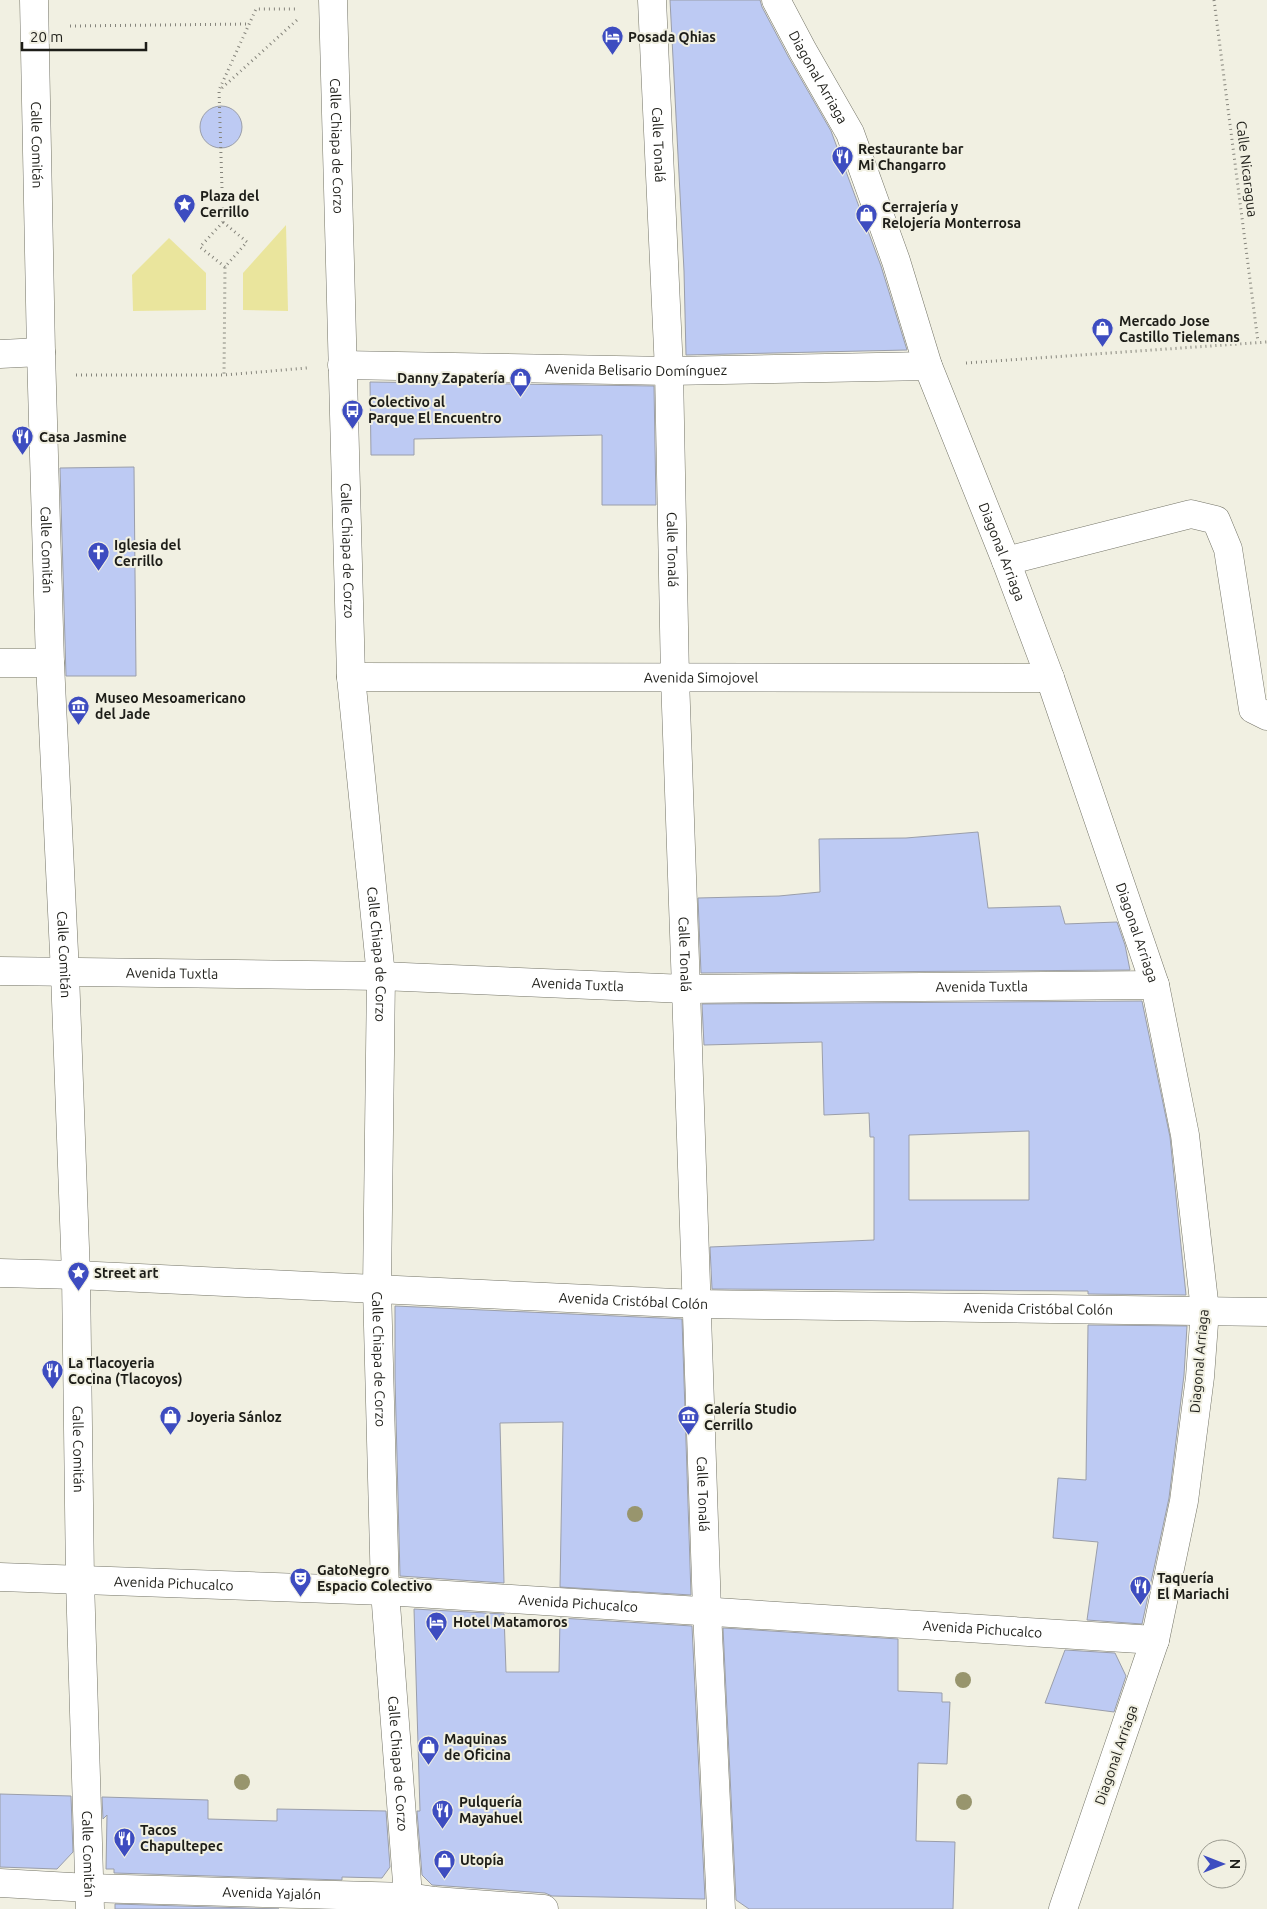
<svg xmlns="http://www.w3.org/2000/svg" width="1267" height="1909" viewBox="0 0 1267 1909" font-family="Ubuntu,sans-serif">
  <rect width="100%" height="100%" fill="#f1f0e2"/>
  <g fill="#eae59d">
    <polygon points="286,225 288,311 243,310 243,273"/>
    <polygon points="169,238 206,273 206,310 133,311 132,275"/>
  </g>
  <g fill="#bdcaf3" stroke="#9a9eaa" fill-rule="evenodd">
    <polygon points="670,0 760,0 762,7 789,58 831,131 881,266 907,350 686,355 684,271"/>
    <circle cx="221" cy="127" r="21"/>
    <polygon points="370,382 654,386 656,505 602,505 602,435 414,439 414,455 371,455"/>
    <polygon points="134,467 136,676 66,676 60,468"/>
    <polygon points="978,832 988,908 1060,906 1065,924 1117,922 1125,945 1130,970 701,973 698,898 779,896 820,892 819,839 906,838"/>
    <path d="M 1142,1001 L 1170,1137 L 1186,1295 L 1088,1294 L 1088,1291 L 712,1289 L 710,1247 L 874,1240 L 874,1137 L 870,1137 L 869,1113 L 824,1115 L 822,1042 L 704,1045 L 702,1004 ZM 1029,1131 L 1029,1200 L 909,1200 L 909,1135 Z"/>
    <polygon points="395,1306 682,1319 691,1595 560,1587 563,1422 500,1423 504,1583 400,1576 395,1378"/>
    <polygon points="1088,1325 1187,1326 1184,1375 1169,1498 1142,1624 1087,1620 1098,1542 1053,1538 1058,1478 1086,1480"/>
    <polygon points="414,1609 504,1614 506,1672 559,1672 560,1618 692,1626 705,1899 552,1896 545,1893 432,1885 422,1875 417,1811 420,1811"/>
    <polygon points="723,1628 898,1639 898,1691 942,1693 942,1702 950,1702 947,1764 918,1763 916,1841 955,1842 953,1909 749,1909 736,1900"/>
    <polygon points="1065,1650 1115,1653 1126,1676 1114,1712 1045,1703"/>
    <polygon points="0,1794 71,1796 73,1852 57,1869 0,1867"/>
    <polygon points="102,1797 208,1800 208,1819 277,1821 277,1809 386,1811 390,1867 382,1878 342,1877 342,1880 114,1873 114,1869 106,1869 107,1815 103,1819"/>
    <polygon points="115,1904 279,1909 115,1909"/>
  </g>
  <g fill="none" stroke-linecap="round" stroke-linejoin="round">
    <defs>
      <g id="minor">
        <path id="s1" d="M 34,0 L 41,352 L 50,663 L 65,973 L 76,1275 L 80,1580 L 90,1909"/>
        <path id="s2" d="M 333,0 L 351,677 L 381,976 L 377,1288 L 385,1591 L 409,1909"/>
        <path id="s3" d="M 652,0 L 669,371 L 675,678 L 686,989 L 707,1611 L 721,1909"/>
        <path id="s4" d="M 776,0 L 803,51 L 850,133 L 896,261 L 928,366 L 1006,561 L 1050,678 L 1155,985 L 1185,1135 L 1205,1310 L 1200,1377 L 1184,1501 L 1155,1640 L 1063,1909"/>
        <polyline points="0,354 41,352"/>
        <path id="s5" d="M 342,365 L 669,371 L 928,366"/>
        <polyline points="1006,561 1191,514 1216,520 1228,549 1253,709 1267,716"/>
        <polyline points="0,663 50,663"/>
        <path id="s6" d="M 351,677 L 1050,678"/>
        <path id="s7" d="M 0,971 L 381,976 L 686,989 L 1155,985"/>
        <path id="s8" d="M 0,1273 L 76,1275 L 697,1304 L 1267,1312"/>
        <path id="s9" d="M 0,1577 L 385,1591 L 1155,1640"/>
        <path id="s10" d="M 0,1883 L 89,1888 L 408,1897 L 435,1901 L 544,1909"/>
      </g>
    </defs>
    <use href="#minor" stroke="#747467" stroke-width="29"/>
    <g stroke="#86857c" stroke-width="3" stroke-dasharray="1 4" stroke-linecap="butt">
      <polyline points="1214,0 1258,342"/>
      <polyline points="70,26 249,24"/>
      <polyline points="222,88 297,20"/>
      <polyline points="223,222 247,242 225,267 224,375"/>
      <polyline points="225,267 200,247 223,222 219,90 256,9 298,9"/>
      <polyline points="966,363 1267,342"/>
      <polyline points="76,375 224,375 307,368"/>
    </g>
    <use href="#minor" stroke="#fff" stroke-width="28"/>
  </g>
  <g fill="#98956d">
    <circle cx="635" cy="1514" r="8"/>
    <circle cx="963" cy="1680" r="8"/>
    <circle cx="242" cy="1782" r="8"/>
    <circle cx="964" cy="1802" r="8"/>
  </g>
  <defs>
    <symbol id="hotel-pin" viewBox="-11 -11 22 30"><path d="M0 17L-7.5 6A9.5 9.5 0 1 1 7.5 6Z" fill="#3d4cc0" stroke="#f1f0e2"/><path d="M-6-4.5h1.5V1H6V5H4.5V3h-9V5H-6ZM-4 0a1.8 1.8 0 1 1 3.6 0ZM.5 0V-2.5h3Q6-2.5 6 0Z" fill="#fff"/></symbol>
    <symbol id="restaurant-pin" viewBox="-11 -11 22 30"><path d="M0 17L-7.5 6A9.5 9.5 0 1 1 7.5 6Z" fill="#3d4cc0" stroke="#f1f0e2"/><path d="M-5-6h1v4h1v-4h1v4h1v-4h1v5L-1.5 .5V6h-2V.5L-5-1ZM5-6V6H3V1.5H1.5Q1.5-4 5-6Z" fill="#fff"/></symbol>
    <symbol id="sight-pin" viewBox="-11 -11 22 30"><path d="M0 17L-7.5 6A9.5 9.5 0 1 1 7.5 6Z" fill="#3d4cc0" stroke="#f1f0e2"/><path d="M0-6L1.8-2.2L6-1.7L2.9 1.2L3.7 5.4L0 3.3L-3.7 5.4L-2.9 1.2L-6-1.7L-1.8-2.2Z" fill="#fff"/></symbol>
    <symbol id="shop-pin" viewBox="-11 -11 22 30"><path d="M0 17L-7.5 6A9.5 9.5 0 1 1 7.5 6Z" fill="#3d4cc0" stroke="#f1f0e2"/><path d="M-5-2.5h2.3a2.7 3.5 0 0 1 5.4 0H5L5.5 6h-11ZM-1.5-2.5h3a1.5 2.3 0 0 0-3 0Z" fill="#fff"/></symbol>
    <symbol id="bus-pin" viewBox="-11 -11 22 30"><path d="M0 17L-7.5 6A9.5 9.5 0 1 1 7.5 6Z" fill="#3d4cc0" stroke="#f1f0e2"/><path d="M-5-6H5V4H4V6H2V4H-2V6H-4V4H-5ZM-3.5-4V0h7V-4ZM-3.5 1.2v1.5H-2V1.2ZM2 1.2v1.5H3.5V1.2Z" fill="#fff"/></symbol>
    <symbol id="church-pin" viewBox="-11 -11 22 30"><path d="M0 17L-7.5 6A9.5 9.5 0 1 1 7.5 6Z" fill="#3d4cc0" stroke="#f1f0e2"/><path d="M-1.2-6h2.4v3.5h3.3v2.4h-3.3V6h-2.4V-.1h-3.3v-2.4h3.3Z" fill="#fff"/></symbol>
    <symbol id="museum-pin" viewBox="-11 -11 22 30"><path d="M0 17L-7.5 6A9.5 9.5 0 1 1 7.5 6Z" fill="#3d4cc0" stroke="#f1f0e2"/><path d="M0-6L6-3V-2H-6V-3ZM-5-1h2V3h-2ZM-1-1h2V3h-2ZM3-1h2V3H3ZM-6 4H6V6H-6Z" fill="#fff"/></symbol>
    <symbol id="theatre-pin" viewBox="-11 -11 22 30"><path d="M0 17L-7.5 6A9.5 9.5 0 1 1 7.5 6Z" fill="#3d4cc0" stroke="#f1f0e2"/><path d="M-5-5.5Q0-4 5-5.5V0Q5 5 0 6Q-5 5-5 0ZM-3.3-2.5H-1v1.5H-3.3ZM1-2.5H3.3v1.5H1ZM-2.8 1Q0 5.5 2.8 1Z" fill="#fff"/></symbol>
  </defs>
  <g fill-rule="evenodd">
    <use href="#hotel-pin" x="600" y="24" width="25" height="34"/>
    <use href="#restaurant-pin" x="830" y="144" width="25" height="34"/>
    <use href="#sight-pin" x="172" y="192" width="25" height="34"/>
    <use href="#shop-pin" x="854" y="202" width="25" height="34"/>
    <use href="#shop-pin" x="1090" y="316" width="25" height="34"/>
    <use href="#shop-pin" x="508" y="366" width="25" height="34"/>
    <use href="#bus-pin" x="340" y="398" width="25" height="34"/>
    <use href="#restaurant-pin" x="10" y="424" width="25" height="34"/>
    <use href="#church-pin" x="86" y="540" width="25" height="34"/>
    <use href="#museum-pin" x="66" y="694" width="25" height="34"/>
    <use href="#sight-pin" x="66" y="1260" width="25" height="34"/>
    <use href="#restaurant-pin" x="40" y="1358" width="25" height="34"/>
    <use href="#shop-pin" x="158" y="1404" width="25" height="34"/>
    <use href="#museum-pin" x="676" y="1404" width="25" height="34"/>
    <use href="#theatre-pin" x="288" y="1566" width="25" height="34"/>
    <use href="#restaurant-pin" x="1128" y="1574" width="25" height="34"/>
    <use href="#hotel-pin" x="424" y="1610" width="25" height="34"/>
    <use href="#shop-pin" x="416" y="1734" width="25" height="34"/>
    <use href="#restaurant-pin" x="430" y="1798" width="25" height="34"/>
    <use href="#restaurant-pin" x="112" y="1826" width="25" height="34"/>
    <use href="#shop-pin" x="432" y="1848" width="25" height="34"/>
  </g>
  <g text-anchor="middle" dominant-baseline="central" stroke-width="4" stroke-linejoin="round" paint-order="stroke">
    <g font-size="14" font-weight="bold" fill="#1d1d18" stroke="#f1f0e2" text-anchor="start">
      <text x="628" y="37">Posada Qhias</text>
      <text x="858" y="149">Restaurante bar<tspan x="858" dy="16">Mi Changarro</tspan></text>
      <text x="200" y="196">Plaza del<tspan x="200" dy="16">Cerrillo</tspan></text>
      <text x="882" y="207">Cerrajería y<tspan x="882" dy="16">Relojería Monterrosa</tspan></text>
      <text x="1119" y="321">Mercado Jose<tspan x="1119" dy="16">Castillo Tielemans</tspan></text>
      <text x="505" y="378" text-anchor="end">Danny Zapatería</text>
      <text x="368" y="402">Colectivo al<tspan x="368" dy="16">Parque El Encuentro</tspan></text>
      <text x="39" y="437">Casa Jasmine</text>
      <text x="114" y="545">Iglesia del<tspan x="114" dy="16">Cerrillo</tspan></text>
      <text x="95" y="698">Museo Mesoamericano<tspan x="95" dy="16">del Jade</tspan></text>
      <text x="94" y="1273">Street art</text>
      <text x="68" y="1363">La Tlacoyeria<tspan x="68" dy="16">Cocina (Tlacoyos)</tspan></text>
      <text x="704" y="1409">Galería Studio<tspan x="704" dy="16">Cerrillo</tspan></text>
      <text x="187" y="1417">Joyeria Sánloz</text>
      <text x="317" y="1570">GatoNegro<tspan x="317" dy="16">Espacio Colectivo</tspan></text>
      <text x="1157" y="1578">Taquería<tspan x="1157" dy="16">El Mariachi</tspan></text>
      <text x="453" y="1622">Hotel Matamoros</text>
      <text x="444" y="1739">Maquinas<tspan x="444" dy="16">de Oficina</tspan></text>
      <text x="459" y="1802">Pulquería<tspan x="459" dy="16">Mayahuel</tspan></text>
      <text x="140" y="1830">Tacos<tspan x="140" dy="16">Chapultepec</tspan></text>
      <text x="460" y="1860">Utopía</text>
    </g>
    <g font-size="14" fill="#1d1d18" stroke="#f1f0e2">
      <text stroke="none"><textPath href="#s4" startOffset="88">Diagonal Arriaga</textPath></text>
      <text stroke="none"><textPath href="#s1" startOffset="145">Calle Comitán</textPath></text>
      <text stroke="none"><textPath href="#s3" startOffset="145">Calle Tonalá</textPath></text>
      <text stroke="none"><textPath href="#s2" startOffset="146">Calle Chiapa de Corzo</textPath></text>
      <text transform="translate(1247 169) rotate(83)">Calle Nicaragua</text>
      <text stroke="none"><textPath href="#s5" startOffset="294">Avenida Belisario Domínguez</textPath></text>
      <text stroke="none"><textPath href="#s1" startOffset="550">Calle Comitán</textPath></text>
      <text stroke="none"><textPath href="#s3" startOffset="550">Calle Tonalá</textPath></text>
      <text stroke="none"><textPath href="#s2" startOffset="551">Calle Chiapa de Corzo</textPath></text>
      <text stroke="none"><textPath href="#s4" startOffset="598">Diagonal Arriaga</textPath></text>
      <text stroke="none"><textPath href="#s6" startOffset="350">Avenida Simojovel</textPath></text>
      <text stroke="none"><textPath href="#s4" startOffset="1002">Diagonal Arriaga</textPath></text>
      <text stroke="none"><textPath href="#s1" startOffset="955">Calle Comitán</textPath></text>
      <text stroke="none"><textPath href="#s2" startOffset="956">Calle Chiapa de Corzo</textPath></text>
      <text stroke="none"><textPath href="#s3" startOffset="955">Calle Tonalá</textPath></text>
      <text stroke="none"><textPath href="#s7" startOffset="172">Avenida Tuxtla</textPath></text>
      <text stroke="none"><textPath href="#s7" startOffset="578">Avenida Tuxtla</textPath></text>
      <text stroke="none"><textPath href="#s7" startOffset="982">Avenida Tuxtla</textPath></text>
      <text stroke="none"><textPath href="#s8" startOffset="634">Avenida Cristóbal Colón</textPath></text>
      <text stroke="none"><textPath href="#s8" startOffset="1039">Avenida Cristóbal Colón</textPath></text>
      <text stroke="none"><textPath href="#s2" startOffset="1361">Calle Chiapa de Corzo</textPath></text>
      <text transform="translate(1199 1361) rotate(-85)">Diagonal Arriaga</text>
      <text stroke="none"><textPath href="#s1" startOffset="1450">Calle Comitán</textPath></text>
      <text stroke="none"><textPath href="#s3" startOffset="1495">Calle Tonalá</textPath></text>
      <text stroke="none"><textPath href="#s9" startOffset="174">Avenida Pichucalco</textPath></text>
      <text stroke="none"><textPath href="#s9" startOffset="579">Avenida Pichucalco</textPath></text>
      <text stroke="none"><textPath href="#s9" startOffset="984">Avenida Pichucalco</textPath></text>
      <text transform="translate(1116 1755) rotate(-71)">Diagonal Arriaga</text>
      <text stroke="none"><textPath href="#s2" startOffset="1766">Calle Chiapa de Corzo</textPath></text>
      <text stroke="none"><textPath href="#s1" startOffset="1855">Calle Comitán</textPath></text>
      <text stroke="none"><textPath href="#s10" startOffset="272">Avenida Yajalón</textPath></text>
    </g>
  </g>
  <g transform="translate(1222 1864) rotate(90)"><circle r="24" fill="#f1f0e2" stroke="#9c9c91"/>
  <path d="M0-4L9 19L0 12L-9 19Z" fill="#3d4cc0"/>
  <text y="-8" font-size="14" font-weight="bold" text-anchor="middle" fill="#1d1d18">N</text>
  </g>
  <path d="M22 42v8h124v-8" fill="none" stroke="#1d1d18" stroke-width="2.5"/>
  <text x="30" y="42" font-size="15" fill="#1d1d18" stroke="#f1f0e2" stroke-width="4" paint-order="stroke">20 m</text>
</svg>
